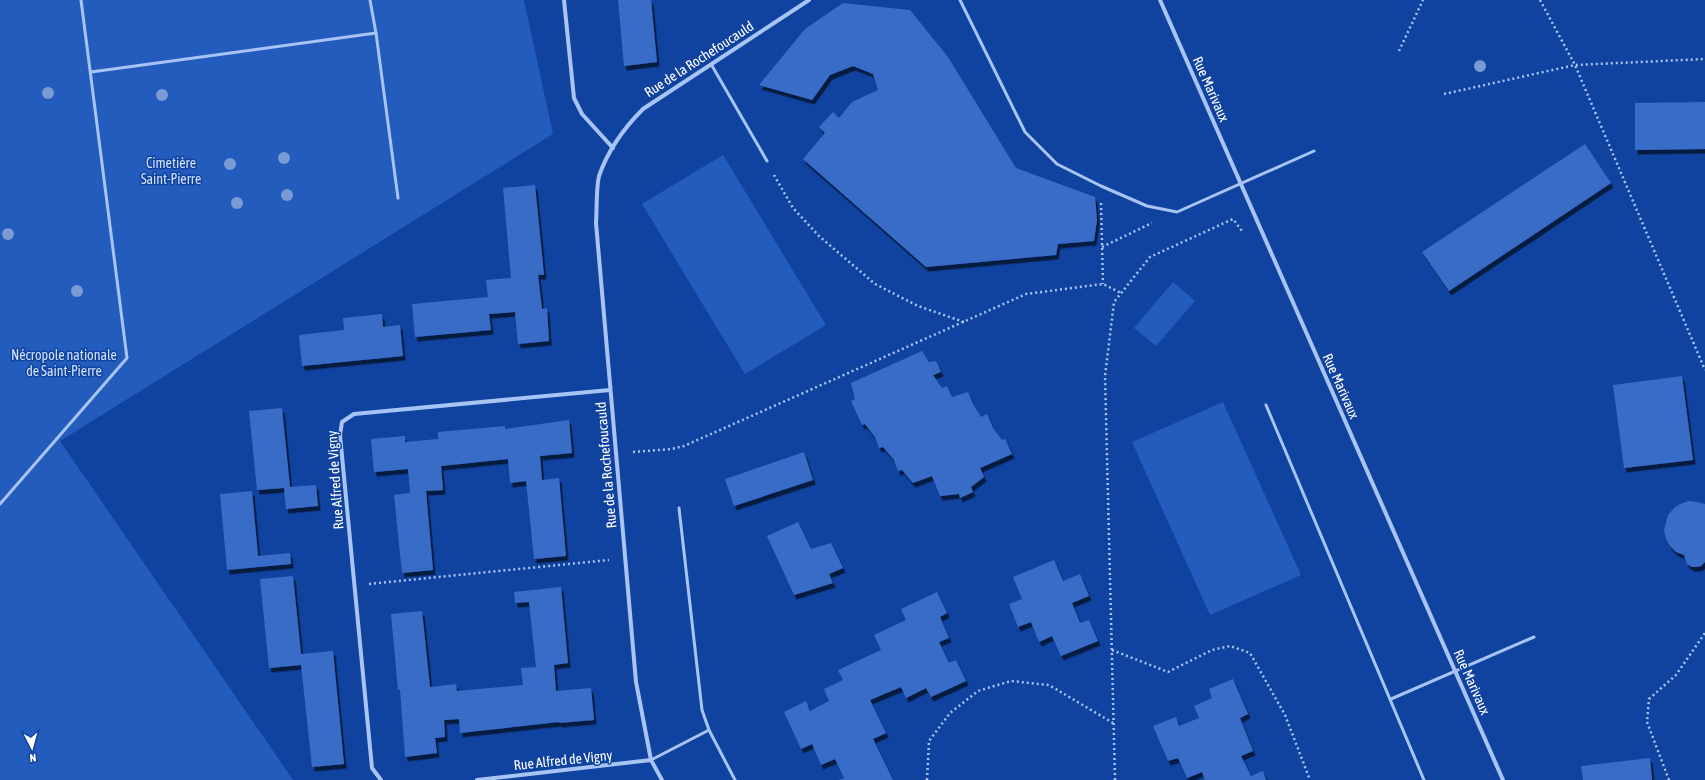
<svg xmlns="http://www.w3.org/2000/svg" width="1705" height="780" viewBox="0 0 1705 780" font-family="'Asap Condensed',sans-serif">
  <defs>
    <filter id="shadow"><feDropShadow dx="2.5" dy="4.5" stdDeviation="0" flood-color="#0009"/></filter>
  </defs>
  <rect width="100%" height="100%" fill="#10439f"/>
  <g fill="#235cbd">
    <polygon points="0,0 524,0 553,134 60,441 293,780 0,780"/>
    <polygon points="723,155 826,325 745,374 642,204"/>
    <polygon points="1173,282 1195,301 1156,346 1134,328"/>
    <polygon points="1223,402 1301,575 1210,615 1132,442"/>
  </g>
  <g fill="#396cc6" filter="url(#shadow)">
    <polygon points="618,0 651,0 657,62 624,66"/>
    <polygon points="843,3 910,10 948,57 1016,168 1095,197 1097,220 1094,241 1058,244 1056,255 926,267 803,159 825,133 819,127 833,112 839,118 852,102 878,90 873,74 853,66 830,75 812,100 759,85 805,29"/>
    <polygon points="1705,102 1705,149 1635,150 1635,103"/>
    <polygon points="1585,144 1611,183 1449,291 1422,252"/>
    <polygon points="535,185 544,275 538,275 542,309 547,308 549,341 518,344 515,312 489,314 491,330 415,337 412,304 488,297 486,280 511,278 503,188"/>
    <polygon points="382,314 383,327 400,325 403,356 302,366 299,335 344,330 343,318"/>
    <polygon points="922,351 929,362 936,361 941,372 933,375 942,388 947,386 952,397 968,392 973,404 981,417 987,414 993,428 1002,440 1005,439 1012,454 980,468 984,477 971,487 973,492 960,498 959,494 940,496 932,476 913,483 902,470 898,471 894,460 883,447 879,448 875,437 865,424 862,425 851,401 855,399 851,383"/>
    <polygon points="1682,376 1693,460 1624,468 1613,385"/>
    <polygon points="282,408 290,487 316,485 318,506 286,509 284,488 257,490 249,411"/>
    <polygon points="569,420 572,453 540,456 542,480 559,478 566,556 534,559 526,481 510,483 508,459 441,466 443,490 426,491 433,570 402,573 394,495 410,493 408,469 374,472 371,439 405,436 405,442 438,439 438,432 505,426 505,429"/>
    <polygon points="804,452 813,480 734,506 725,479"/>
    <polygon points="252,491 258,556 290,553 291,564 227,570 220,494"/>
    <polygon points="1689,501 1697,502 1705,504 1705,562 1701,566 1697,567 1692,567 1687,564 1684,555 1676,552 1670,546 1666,539 1664,530 1668,515 1674,508 1680,504"/>
    <polygon points="798,522 811,549 831,543 843,568 829,574 833,583 794,595 767,536"/>
    <polygon points="1054,560 1063,581 1080,574 1089,596 1072,603 1080,623 1089,620 1098,641 1061,656 1052,636 1039,642 1031,622 1018,627 1009,604 1022,599 1013,577"/>
    <polygon points="293,576 301,654 333,651 344,764 312,767 301,665 269,668 260,579"/>
    <polygon points="561,587 568,663 554,665 556,691 591,688 594,720 559,723 559,722 460,733 459,719 444,720 445,737 435,738 437,753 405,757 400,690 398,690 391,614 422,611 430,687 456,684 457,691 523,685 521,668 536,667 529,602 515,603 514,592"/>
    <polygon points="937,592 947,613 940,617 949,638 939,642 949,663 956,660 966,681 931,697 926,688 906,698 901,687 870,700 886,733 873,739 893,780 839,780 844,778 835,759 821,765 812,744 801,749 784,712 806,701 810,711 829,701 824,689 843,680 838,670 881,650 874,635 906,620 901,609"/>
    <polygon points="1233,679 1248,714 1240,718 1253,751 1241,756 1251,776 1263,771 1266,780 1205,780 1202,772 1187,778 1178,758 1168,761 1153,726 1176,717 1179,726 1199,718 1194,706 1212,698 1209,689"/>
    <polygon points="1650,758 1652,780 1583,780 1581,766"/>
  </g>
  <g fill="none" stroke-linecap="round" stroke-linejoin="round">
    <g stroke="#a7c4f5" stroke-width="2.5" stroke-dasharray="2 3" stroke-linecap="butt">
      <polyline points="1540,0 1575,65 1705,370"/>
      <polyline points="1399,51 1423,0"/>
      <polyline points="1444,94 1575,65 1705,59"/>
      <polyline points="774,175 793,208 819,236 875,284 918,306 964,322"/>
      <polyline points="1101,203 1103,284"/>
      <polyline points="1102,247 1152,223"/>
      <polyline points="633,452 672,449 684,446 1026,294 1103,284 1121,293"/>
      <polyline points="369,584 609,560"/>
      <polyline points="1112,650 1168,672 1212,650 1230,646 1250,653 1285,715 1310,780"/>
      <polyline points="927,780 929,741 950,713 978,691 1011,681 1049,685 1113,723"/>
      <polyline points="1115,780 1105,376 1114,302 1150,257 1233,219 1242,231"/>
      <polyline points="1669,780 1647,722 1649,699 1676,675 1705,633"/>
    </g>
    <g stroke="#a7c4f5" stroke-width="3">
      <polyline points="370,0 376,33"/>
      <polyline points="960,0 1025,132 1057,164 1101,186 1147,206 1177,212 1314,151"/>
      <polyline points="711,64 767,161"/>
      <polyline points="91,72 376,33 398,198"/>
      <polyline points="1266,405 1424,780"/>
      <polyline points="0,504 127,358 81,0"/>
      <polyline points="679,508 702,710 709,730"/>
      <polyline points="1391,699 1534,637"/>
      <polyline points="651,760 709,730 735,780"/>
    </g>
    <g stroke="#a7c4f5" stroke-width="4">
      <polyline points="564,0 574,98 582,114 613,148"/>
      <polyline points="1160,0 1503,780"/>
      <polyline points="381,780 372,768 340,435 342,422 354,414 610,390"/>
      <polyline points="477,780 651,760"/>
      <path d="M 662,780 L 651,760 L 636,682 L 596,223 C 597,209 596,189 599,176 C 608,150 624,128 643,109 L 809,0"/>
    </g>
  </g>
  <g fill="#7a9ad3">
    <circle cx="1480" cy="66" r="6"/>
    <circle cx="48" cy="93" r="6"/>
    <circle cx="162" cy="95" r="6"/>
    <circle cx="284" cy="158" r="6"/>
    <circle cx="230" cy="164" r="6"/>
    <circle cx="287" cy="195" r="6"/>
    <circle cx="237" cy="203" r="6"/>
    <circle cx="8" cy="234" r="6"/>
    <circle cx="77" cy="291" r="6"/>
  </g>
  <g text-anchor="middle" dominant-baseline="central" stroke-width="3" stroke-linejoin="round" paint-order="stroke">
    <g font-size="14" fill="#fff" stroke="#10439f">
      <text transform="translate(699 59) rotate(-33)">Rue de la Rochefoucauld</text>
      <text transform="translate(1211 89) rotate(66)">Rue Marivaux</text>
      <text transform="translate(1341 386) rotate(66)">Rue Marivaux</text>
      <text transform="translate(606 465) rotate(-95)">Rue de la Rochefoucauld</text>
      <text transform="translate(335 480) rotate(-94)">Rue Alfred de Vigny</text>
      <text transform="translate(1472 682) rotate(66)">Rue Marivaux</text>
      <text transform="translate(563 760) rotate(-6)">Rue Alfred de Vigny</text>
    </g>
    <g font-size="14" fill="#d0e1fe" stroke="#10439f">
      <text x="171" y="163">Cimetière<tspan x="171" dy="16">Saint-Pierre</tspan></text>
      <text x="64" y="355">Nécropole nationale<tspan x="64" dy="16">de Saint-Pierre</tspan></text>
    </g>
  </g>
  <g transform="translate(32 748) rotate(174)" stroke="#10439f" stroke-width="3" paint-order="stroke">
  <path d="M0-3L7 15L0 10L-7 15Z" fill="#ffffff"/>
  <text y="-6" font-size="11" font-weight="bold" text-anchor="middle" fill="#ffffff">N</text>
  </g>
</svg>
